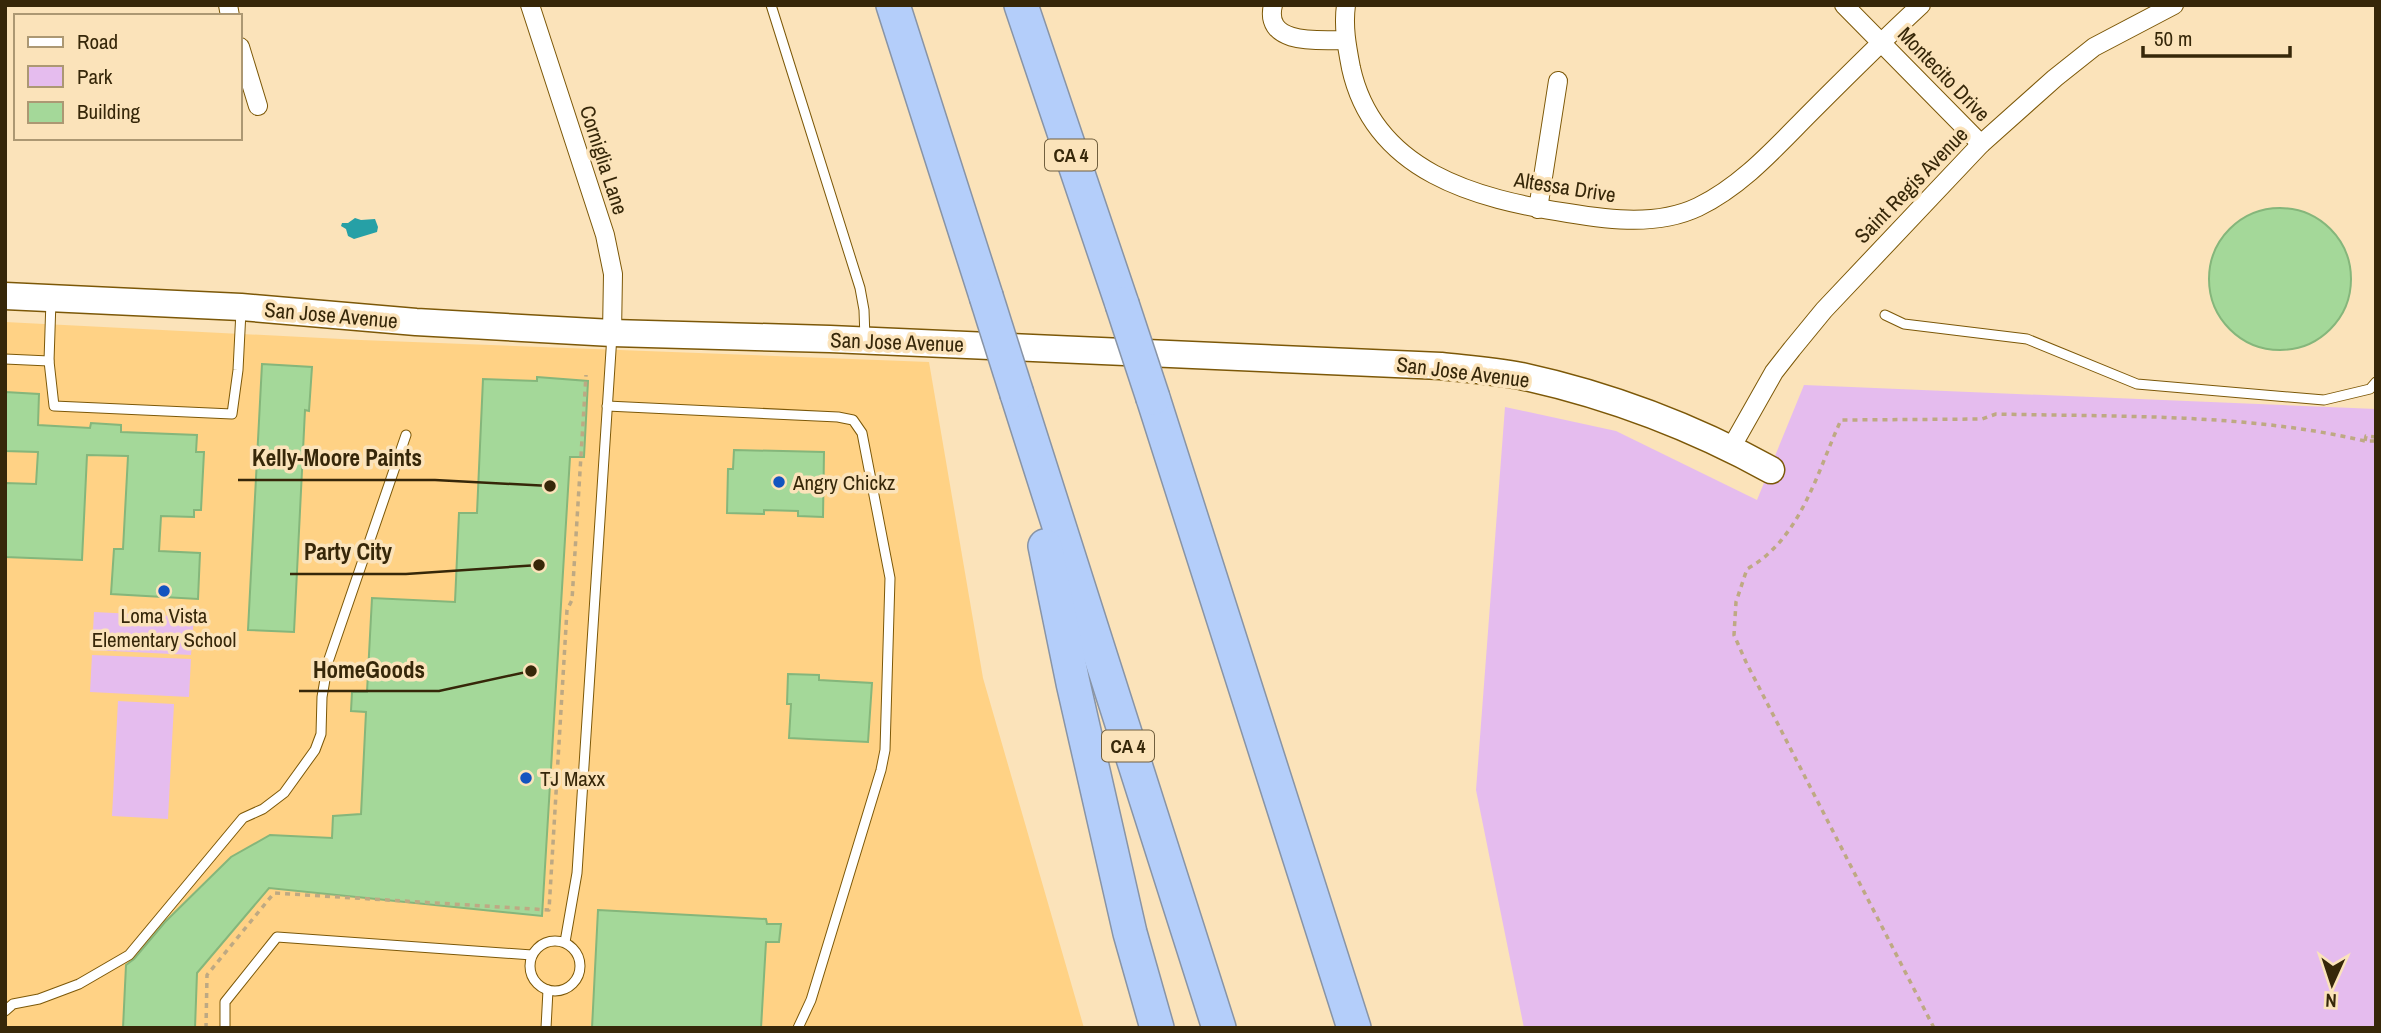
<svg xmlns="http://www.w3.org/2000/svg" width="2381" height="1033" viewBox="0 0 2381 1033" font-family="'Archivo Narrow',sans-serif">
  <rect width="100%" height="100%" fill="#fbe3ba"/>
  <polygon fill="#ffd285" points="5,322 361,340 929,362 983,678 1084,1028 5,1028"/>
  <g fill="#e5bcee">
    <polygon points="1804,385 2376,409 2376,1028 1524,1028 1476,790 1505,407 1616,431 1757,500"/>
    <polygon points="94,612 194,617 191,655 92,650"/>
    <polygon points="92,655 191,659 189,697 90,692"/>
    <polygon points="118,701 174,704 168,819 112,816"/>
  </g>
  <polygon fill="#26a0a6" points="355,218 361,220 375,219 378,227 377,232 354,239 348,236 346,229 341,226 342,223 348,223"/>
  <g fill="#a4d899" stroke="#85b67b" stroke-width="2">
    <circle cx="2280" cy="279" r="71"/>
    <polygon points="262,364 312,367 309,411 305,410 294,632 248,630"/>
    <polygon points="537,377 588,381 584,457 570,457 542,916 269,888 197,973 195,1028 123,1028 126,965 134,959 165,922 231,857 270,835 332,838 333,816 361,814 366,712 351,711 352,692 367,692 372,598 455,602 459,513 477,513 483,379 537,381"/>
    <polygon points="5,392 39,394 38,425 90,428 91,423 121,425 121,432 197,435 196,452 204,452 201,510 194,510 194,517 161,516 159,551 200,553 198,599 111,594 114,549 123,549 128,456 87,455 82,560 5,557 5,483 36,484 38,452 5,451"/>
    <polygon points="734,450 824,452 823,517 798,516 798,511 764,510 764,514 727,513 728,469 733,469"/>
    <polygon points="788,674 819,675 819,680 872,683 868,742 789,738 791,704 787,704"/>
    <polygon points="598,910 766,919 767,924 781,924 779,942 766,942 761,1028 592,1028"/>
  </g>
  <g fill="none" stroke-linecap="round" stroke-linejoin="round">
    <defs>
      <g id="lane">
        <polyline points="771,5 860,288 864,310 865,339"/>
        <polyline points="51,300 49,361 54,406 232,414 238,370 241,311"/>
        <polyline points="1885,315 1904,324 2027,339 2137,384 2324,400 2370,389 2376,382"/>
        <polyline points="5,359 49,361"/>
        <polyline points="607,406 838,417 853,420 862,433 890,578 885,750 881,770 811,1000 798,1028"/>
        <circle cx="555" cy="966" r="25"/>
        <polyline points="565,942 577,873 612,335"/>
        <polyline points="5,1011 13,1004 39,999 79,984 129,955 243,818 263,809 284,793 315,750 321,734 322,697 328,662 406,435"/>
        <polyline points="225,1028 225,1002 277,937 532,955"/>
        <polyline points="546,1028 548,990"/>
      </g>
      <g id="street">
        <polyline points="228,5 230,16"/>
        <polyline points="530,5 605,235 613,274 612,333"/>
        <path d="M 1273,5 C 1263,46 1321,40 1345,40"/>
        <path d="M 1346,5 C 1343,27 1347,47 1351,68 C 1374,172 1476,199 1568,213 C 1610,220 1658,226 1698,207 C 1743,185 1776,147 1811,112 C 1847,76 1883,40 1921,5"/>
        <polyline points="1844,5 1981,144"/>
        <polyline points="240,47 258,106"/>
        <polyline points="1538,209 1558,81"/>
        <polyline points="1731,448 1774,372 1792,349 1824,310 1981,144 2055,78 2094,47 2174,5"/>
      </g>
      <path id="secondary" d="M 5,296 L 241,307 L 416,322 L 612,333 L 830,339 L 1441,366 C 1467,369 1494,371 1521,376 C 1608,395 1693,427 1771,470"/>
      <g id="highway">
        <polyline points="893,5 986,296"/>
        <polyline points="1021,5 1122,304"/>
        <polyline points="1017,394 1219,1028"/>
        <polyline points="1153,398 1354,1028"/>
        <polyline points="1045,546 1073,683 1130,933 1157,1028"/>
      </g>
    </defs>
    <use href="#lane" stroke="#7c5808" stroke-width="11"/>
    <use href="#street" stroke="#7c5808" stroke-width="20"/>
    <use href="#secondary" stroke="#7c5808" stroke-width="29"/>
    <use href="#highway" stroke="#8894a6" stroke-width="36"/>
    <g stroke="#bea983" stroke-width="3.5" stroke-dasharray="5 5" stroke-linecap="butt">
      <polyline points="2376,437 2366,436 2365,441 2376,441"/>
      <polyline points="206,1028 207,975 274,893 549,910 567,610 572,600 586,375"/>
      <path d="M 1934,1028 L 1746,662 L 1734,635 L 1736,602 L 1747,569 C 1801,539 1817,472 1841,420 L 1982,419 L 1996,414 C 2119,417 2245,413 2365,441"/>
    </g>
    <use href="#lane" stroke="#fff" stroke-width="9"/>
    <use href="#street" stroke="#fff" stroke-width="18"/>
    <use href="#secondary" stroke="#fff" stroke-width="26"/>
    <use href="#highway" stroke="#b4cefa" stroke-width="33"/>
    <defs>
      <g id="highway-bridge">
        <polyline points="986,296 1017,394"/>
        <polyline points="1122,304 1153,398"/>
      </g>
    </defs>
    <use href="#highway-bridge" stroke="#8894a6" stroke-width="36" stroke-linecap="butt"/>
    <use href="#highway-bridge" stroke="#b4cefa" stroke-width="33"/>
  </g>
  <g fill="#1354bf" stroke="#fbe3ba" stroke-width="2.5">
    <circle cx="779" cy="482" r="7"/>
    <circle cx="164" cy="591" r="7"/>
    <circle cx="526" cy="778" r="7"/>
  </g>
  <g text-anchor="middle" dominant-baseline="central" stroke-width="7" stroke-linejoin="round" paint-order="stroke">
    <g fill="#fbe3ba" stroke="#715f3e" stroke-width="2">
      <rect x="1045" y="139.5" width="52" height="31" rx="5"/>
      <rect x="1102" y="730.5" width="52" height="31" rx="5"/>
    </g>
    <g font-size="19" font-weight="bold" fill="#362709">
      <text x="1071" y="155">CA 4</text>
      <text x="1128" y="746">CA 4</text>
    </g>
    <g font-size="21" fill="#362709" stroke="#fbe3ba">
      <text transform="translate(1944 74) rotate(46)">Montecito Drive</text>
      <text transform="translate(604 160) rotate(72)">Corniglia Lane</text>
      <text transform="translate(1911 185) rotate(-46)">Saint Regis Avenue</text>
      <text transform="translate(1565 187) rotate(9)">Altessa Drive</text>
      <text transform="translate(331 315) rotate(5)">San Jose Avenue</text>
      <text transform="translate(897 342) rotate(2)">San Jose Avenue</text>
      <text transform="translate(1463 372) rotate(7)">San Jose Avenue</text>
    </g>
    <g font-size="21" fill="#362709" stroke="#fbe3ba" text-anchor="start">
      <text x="793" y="482">Angry Chickz</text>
      <text x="164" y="615" text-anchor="middle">Loma Vista<tspan x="164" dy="24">Elementary School</tspan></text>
      <text x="540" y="778">TJ Maxx</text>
    </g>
  </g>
  <path fill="none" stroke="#362709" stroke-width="2.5" d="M550 486L435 480H238M539 565L406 574H290M531 671L439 691H299"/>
  <g fill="#362709" stroke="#fbe3ba" stroke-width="2.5">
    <circle cx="550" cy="486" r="7"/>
    <circle cx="539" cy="565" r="7"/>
    <circle cx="531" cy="671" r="7"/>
  </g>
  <g font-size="23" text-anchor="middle" font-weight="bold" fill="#362709" stroke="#fbe3ba" stroke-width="7" stroke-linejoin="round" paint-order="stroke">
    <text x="337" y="466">Kelly-Moore Paints</text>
    <text x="348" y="560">Party City</text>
    <text x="369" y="678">HomeGoods</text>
  </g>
  <rect width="2381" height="1033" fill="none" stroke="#362709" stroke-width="14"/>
  <rect x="14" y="14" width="228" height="126" fill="#fbe3ba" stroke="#ac9873" stroke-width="2"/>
  <rect x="28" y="37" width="35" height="10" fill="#ffffff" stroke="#ac9873" stroke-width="2"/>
  <text x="77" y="49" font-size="21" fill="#362709">Road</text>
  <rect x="28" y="66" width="35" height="21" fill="#e5bcee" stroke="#ac9873" stroke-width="2"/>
  <text x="77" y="84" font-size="21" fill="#362709">Park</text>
  <rect x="28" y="102" width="35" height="21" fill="#a4d899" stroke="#ac9873" stroke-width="2"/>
  <text x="77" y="119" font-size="21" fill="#362709">Building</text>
  <g transform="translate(2332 984) rotate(183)" stroke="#fbe3ba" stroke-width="5" paint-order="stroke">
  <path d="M0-5L12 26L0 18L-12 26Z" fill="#362709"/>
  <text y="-10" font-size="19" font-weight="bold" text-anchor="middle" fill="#362709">N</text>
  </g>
  <path d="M2143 46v10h147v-10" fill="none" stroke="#362709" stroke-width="3.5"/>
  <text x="2154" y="46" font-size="21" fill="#362709" stroke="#fbe3ba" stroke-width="5" paint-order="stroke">50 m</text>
</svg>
